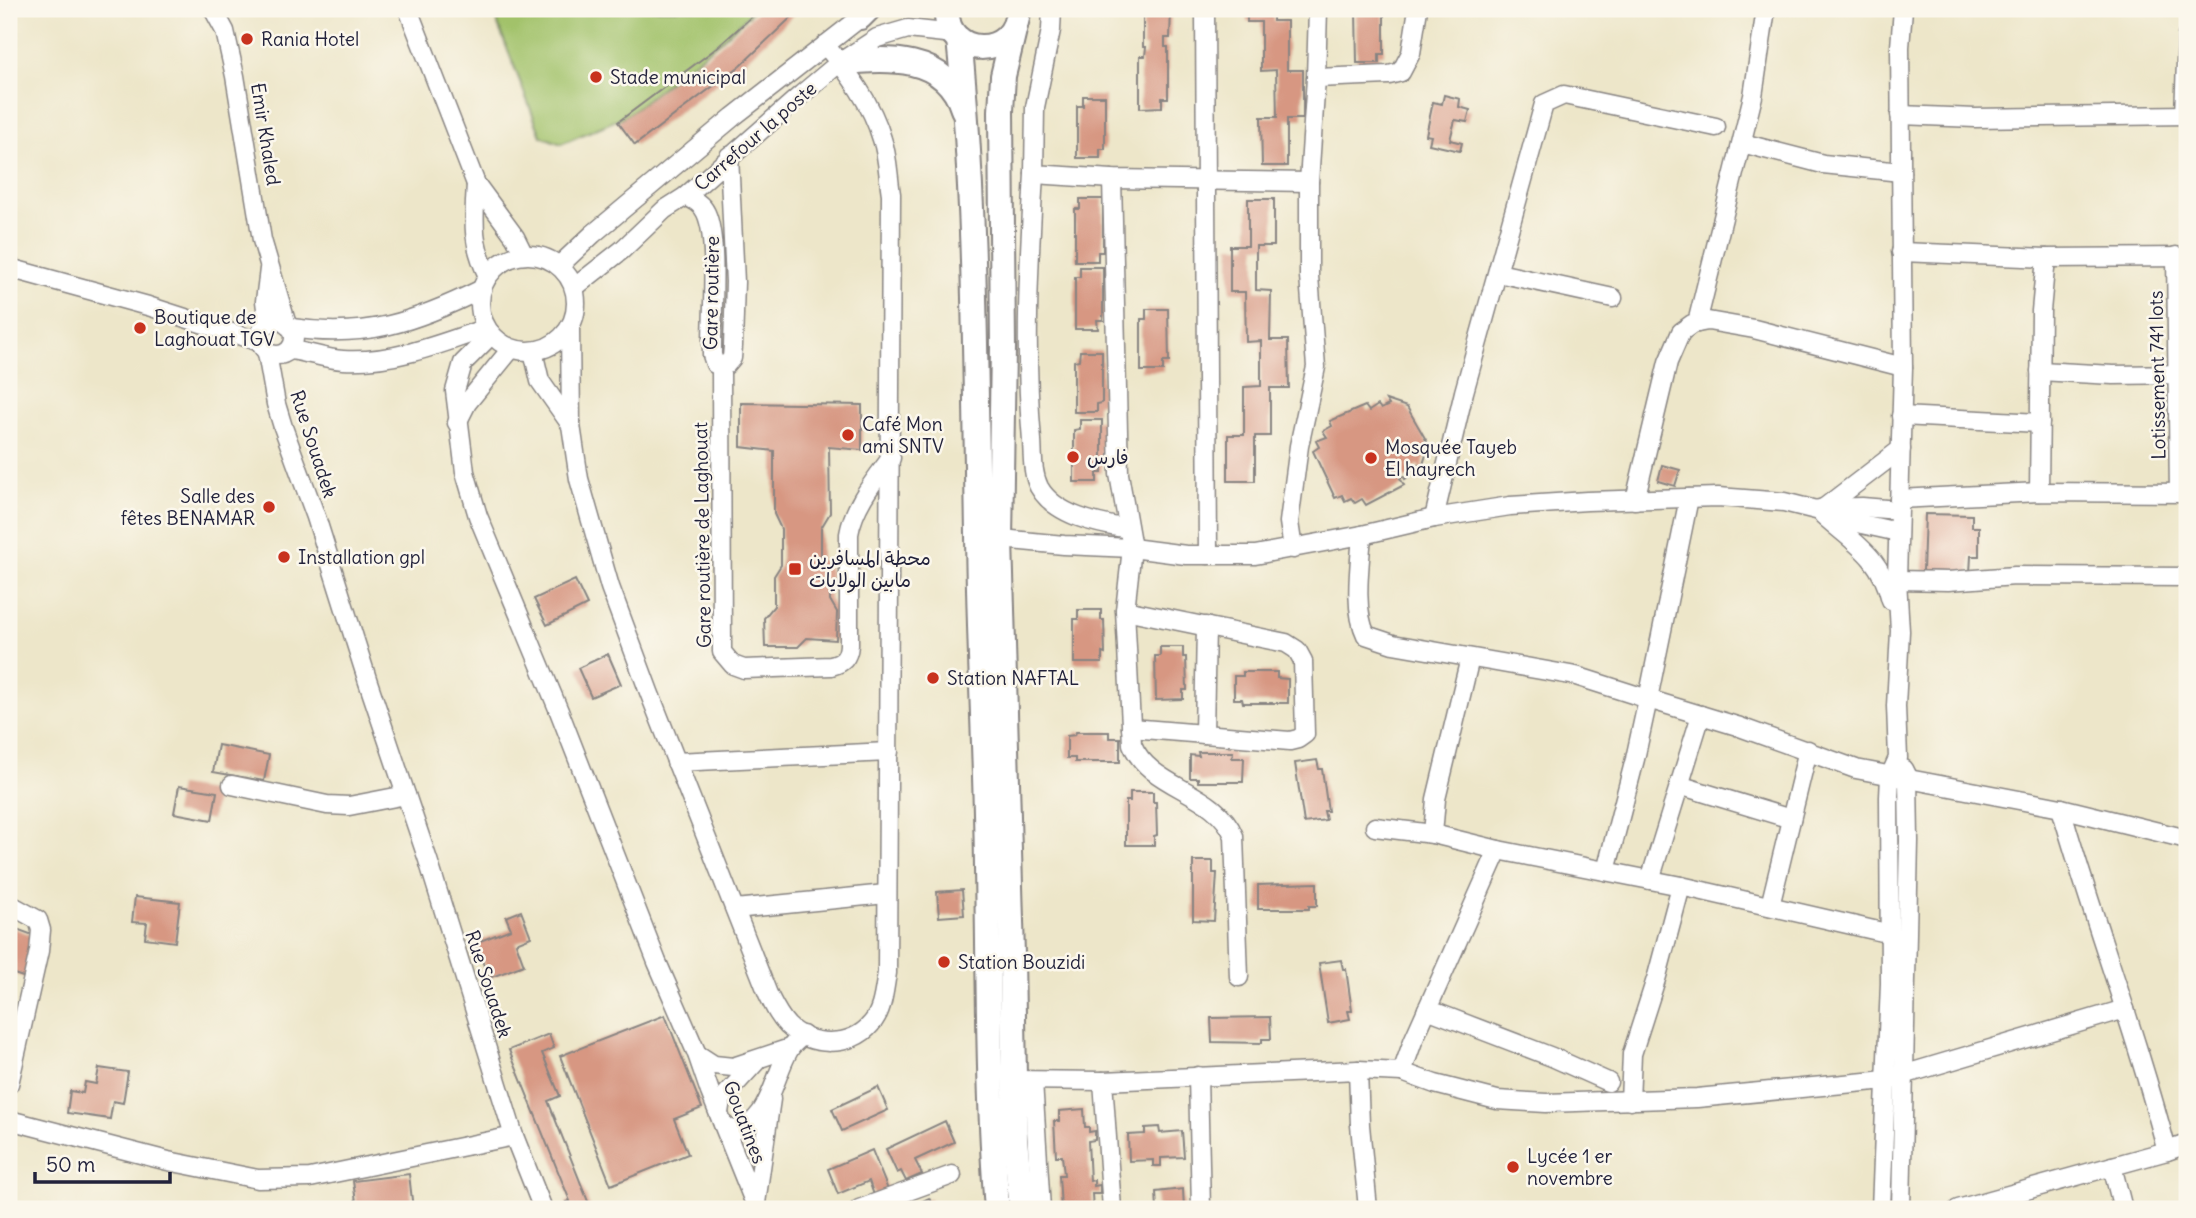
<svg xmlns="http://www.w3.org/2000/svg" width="2196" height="1218" viewBox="0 0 2196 1218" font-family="Delius,'Playpen Sans Arabic',sans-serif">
  <rect width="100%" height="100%" fill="#fbf7ec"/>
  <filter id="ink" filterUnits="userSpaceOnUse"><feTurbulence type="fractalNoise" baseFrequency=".0143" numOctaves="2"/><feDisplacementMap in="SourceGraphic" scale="14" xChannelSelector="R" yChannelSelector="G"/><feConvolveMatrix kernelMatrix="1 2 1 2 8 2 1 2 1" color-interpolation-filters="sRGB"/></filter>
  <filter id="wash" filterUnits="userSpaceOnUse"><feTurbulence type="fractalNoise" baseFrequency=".00686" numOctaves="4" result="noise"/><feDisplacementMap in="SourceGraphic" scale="28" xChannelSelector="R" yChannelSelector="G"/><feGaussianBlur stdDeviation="1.57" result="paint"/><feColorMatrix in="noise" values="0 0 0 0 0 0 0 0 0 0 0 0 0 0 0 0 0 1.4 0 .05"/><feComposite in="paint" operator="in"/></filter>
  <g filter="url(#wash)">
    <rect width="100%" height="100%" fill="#ede6c9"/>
    <polygon fill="#a2c26b" stroke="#627253" stroke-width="2" points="492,9 755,9 724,38 626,116 561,144 541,136"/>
    <g id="blocks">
      <g fill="#d79782">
        <polygon points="760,9 800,9 740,66 635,145 618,122 718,47"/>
        <polygon points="1143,9 1171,9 1170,38 1165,38 1165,47 1168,47 1168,98 1162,98 1162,107 1140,108 1140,56 1145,56 1146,47 1143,47"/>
        <polygon points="1247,9 1273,9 1273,21 1287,21 1287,70 1303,70 1303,119 1287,119 1287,166 1262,166 1261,117 1277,117 1276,70 1261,71 1261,22 1247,22"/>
        <polygon points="1362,9 1384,9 1384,54 1379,54 1379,63 1357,63 1356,11 1362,11"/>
        <polygon points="1444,95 1460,99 1459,107 1470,110 1467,122 1455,120 1450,140 1462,143 1460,151 1429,144 1431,136 1426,135 1433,102 1442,104"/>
        <polygon points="1083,96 1105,96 1105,149 1100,149 1100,158 1077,158 1077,106 1083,106"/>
        <polygon points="1080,199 1103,199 1103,252 1098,252 1098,261 1075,261 1075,209 1080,209"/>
        <polygon points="1248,199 1274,199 1274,246 1256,246 1256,290 1271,291 1270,340 1288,340 1289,388 1270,388 1270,436 1255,436 1255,481 1228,481 1228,435 1244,435 1244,387 1261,386 1261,341 1246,342 1245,292 1230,292 1230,246 1248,246"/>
        <polygon points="1080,267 1103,267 1103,320 1097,320 1098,329 1075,329 1075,277 1080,277"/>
        <polygon points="1146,309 1168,309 1169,362 1163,362 1163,371 1141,371 1141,319 1146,319"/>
        <polygon points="1080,351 1102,351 1102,403 1097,404 1097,412 1074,412 1074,361 1079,360"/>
        <polygon points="1386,400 1407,407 1429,445 1421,471 1418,465 1409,472 1411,475 1405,479 1403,476 1400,478 1404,485 1366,505 1362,499 1355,503 1351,498 1345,501 1342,495 1335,498 1313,451 1319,447 1316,441 1327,437 1323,431 1332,426 1330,421 1365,406 1369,411 1378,405 1381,409 1389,405"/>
        <polygon points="741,403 862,405 862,450 829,447 830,513 821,528 821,559 830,570 830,600 837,612 836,640 807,638 798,647 765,647 764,618 774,606 774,576 781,565 781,529 774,514 774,451 741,447"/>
        <polygon points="1080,420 1102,420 1102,473 1097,473 1097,482 1074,482 1074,430 1080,429"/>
        <polygon points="1662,465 1680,470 1675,486 1658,481"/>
        <polygon points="1925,514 1972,515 1972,527 1979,527 1979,556 1971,556 1970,573 1923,571"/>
        <polygon points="575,580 587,605 547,625 534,599"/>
        <polygon points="1078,610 1101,610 1101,620 1104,620 1105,654 1102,653 1102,663 1074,663 1074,619 1078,619"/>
        <polygon points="1160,647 1183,647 1183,657 1186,657 1187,690 1183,690 1183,699 1156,700 1155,656 1160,656"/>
        <polygon points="608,654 621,684 591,697 578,668"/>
        <polygon points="1243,672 1277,672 1277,678 1288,679 1288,703 1243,703 1242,699 1234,699 1234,676 1243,676"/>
        <polygon points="1076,732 1109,732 1109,738 1120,738 1120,762 1075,762 1075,758 1067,758 1067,736 1075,735"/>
        <polygon points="218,745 269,755 264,781 213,772"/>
        <polygon points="1198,752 1233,752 1232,758 1244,758 1243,782 1198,782 1198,778 1190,778 1190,755 1199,756"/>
        <polygon points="1317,760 1319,769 1322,769 1328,811 1324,811 1326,820 1304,823 1295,763"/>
        <polygon points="179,786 217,792 212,820 174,813"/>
        <polygon points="1130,792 1153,792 1153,802 1156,802 1157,835 1154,836 1154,845 1126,845 1126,801 1130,801"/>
        <polygon points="1193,861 1213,861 1213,873 1217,873 1214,921 1193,920"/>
        <polygon points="1317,883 1317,906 1309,906 1309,909 1258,909 1258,885"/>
        <polygon points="962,890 964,915 939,917 937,892"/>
        <polygon points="135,897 180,902 175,942 145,938 147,923 132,922"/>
        <polygon points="521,911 531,937 516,943 524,965 489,978 475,943 511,929 506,917"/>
        <polygon points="9,924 11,927 41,938 26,978 11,973 14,964 9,963"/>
        <polygon points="1341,960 1343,969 1346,969 1352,1011 1348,1011 1350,1019 1328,1023 1319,963"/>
        <polygon points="665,1015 702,1108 674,1119 688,1154 611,1185 560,1056"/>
        <polygon points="1270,1017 1271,1039 1262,1039 1262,1043 1212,1042 1211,1018"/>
        <polygon points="549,1034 554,1048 542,1053 560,1096 548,1101 591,1209 569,1209 566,1202 570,1201 509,1050"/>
        <polygon points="99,1068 128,1072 123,1103 113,1101 110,1119 67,1113 70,1091 83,1093 85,1082 96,1084"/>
        <polygon points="878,1087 888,1110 842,1131 832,1109"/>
        <polygon points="1084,1109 1085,1127 1089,1127 1089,1132 1095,1131 1095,1140 1088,1141 1090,1181 1094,1180 1094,1186 1100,1185 1100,1194 1092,1194 1093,1209 1061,1209 1059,1175 1064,1175 1063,1165 1062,1156 1056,1156 1054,1121 1059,1121 1059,1111"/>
        <polygon points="945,1121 954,1142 915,1160 922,1174 906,1181 901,1171 897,1173 886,1149"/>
        <polygon points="1159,1127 1160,1133 1182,1131 1184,1157 1161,1158 1161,1166 1153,1166 1153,1160 1129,1161 1128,1135 1145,1134 1145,1128"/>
        <polygon points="872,1150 888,1190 874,1195 869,1181 838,1194 828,1169"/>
        <polygon points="409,1174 413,1209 357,1209 353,1181"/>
        <polygon points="1183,1189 1184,1209 1157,1209 1156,1192"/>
        <polygon points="929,1198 934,1209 908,1209 917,1205 916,1204"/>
      </g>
    </g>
  </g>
  <g filter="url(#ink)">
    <use href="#blocks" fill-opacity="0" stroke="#888482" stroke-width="2"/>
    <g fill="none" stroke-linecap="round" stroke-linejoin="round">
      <defs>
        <g id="minor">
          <polyline points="213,9 225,31 235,76 262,240 287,325"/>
          <polyline points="408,9 476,184 515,237 524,255"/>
          <polyline points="1052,9 1051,30 1035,107 1034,174 1112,179 1309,182"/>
          <polyline points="1205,9 1208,555"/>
          <polyline points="1316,78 1389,75 1401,72 1411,53 1418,9"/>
          <polyline points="1900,115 1975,118 2187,115"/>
          <polyline points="2184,115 2187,36"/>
          <polyline points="1742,143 1823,164 1901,172"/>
          <path d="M 1034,174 C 1029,262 1024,352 1032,440 C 1033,456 1032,473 1039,487 C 1055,516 1099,524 1128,529"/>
          <path d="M 1112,179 L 1119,474 L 1132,548 L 1125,610 L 1132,744 C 1150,789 1216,790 1234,836 L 1239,977"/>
          <path d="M 476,184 C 474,220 471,242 488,276"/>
          <path d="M 686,196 C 694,200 702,204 706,213 C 719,241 711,321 712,355 L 715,364 L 726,365 L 732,358 L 733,346 L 735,282 L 729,156"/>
          <polyline points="1901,252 2046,258 2187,257"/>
          <circle cx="528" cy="303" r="48"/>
          <polyline points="2176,256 2179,493"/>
          <polyline points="560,265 593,234 733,117 869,11"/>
          <polyline points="9,268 148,306 260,342"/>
          <polyline points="1498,273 1613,298"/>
          <polyline points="575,287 622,250 664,210 686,196 802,94 839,63 877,38 908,29 954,34"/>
          <circle cx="277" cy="338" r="17"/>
          <polyline points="1697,323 1753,96 1766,9"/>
          <polyline points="268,324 265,301 269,269"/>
          <path d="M 291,328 C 366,339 415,322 482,289"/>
          <path d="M 570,328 L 571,425 L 579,479 L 610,587 L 649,692 L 768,994 C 774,1006 779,1017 788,1026 C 810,1047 851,1048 871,1024 C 883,1011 884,990 887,973 L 891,194 C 888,176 888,156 882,139 C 872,104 849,73 825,45"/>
          <polyline points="491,335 463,363 455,391 465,472 478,516 559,711 657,962 697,1054 710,1092 757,1209"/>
          <path d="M 290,350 C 308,352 325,359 343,360 C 392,363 441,344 486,328"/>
          <polyline points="533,351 540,381 571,425"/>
          <polyline points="267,353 276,404 283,427 316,517 368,682 428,860 514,1136 543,1209"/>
          <path d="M 721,366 L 722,652 L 733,665 L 744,669 L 831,666 C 843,663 848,658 849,645 L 849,534 C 854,505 874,481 891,458"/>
          <polyline points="2040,371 2113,375 2187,374"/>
          <polyline points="1901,416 2040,423"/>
          <polyline points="457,423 467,403 511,349"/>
          <polyline points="2039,492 2041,311 2046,258"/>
          <polyline points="1689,498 1648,699 1737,726 1856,769 2061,808 2187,839"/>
          <polyline points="1899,499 2039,492 2187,493"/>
          <polyline points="1635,500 1668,362 1681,332 1692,324 1708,321 1754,329 1903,367"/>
          <polyline points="1824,508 1901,449"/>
          <path d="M 1823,515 C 1855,544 1880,555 1891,600"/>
          <polyline points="1825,516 1898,532"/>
          <polyline points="1434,518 1464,392 1544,104 1564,95 1716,127"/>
          <path d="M 1362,535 C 1360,564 1353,609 1366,635 L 1393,644 L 1576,676 L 1648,699 L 1635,759 L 1606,871"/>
          <polyline points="991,538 1064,545 1132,548 1186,555 1255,555 1362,535 1434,518 1510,506 1587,501 1718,497 1784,502 1816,510 1824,508 1862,507 1898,510"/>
          <polyline points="1293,549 1289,522 1299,446 1316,367 1309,276 1309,182 1316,78 1318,9"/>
          <polyline points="1897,580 1948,581 2015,576 2187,577"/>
          <polyline points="1125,610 1286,643 1297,650 1303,661 1305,734 1298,739 1290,741 1131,728"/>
          <polyline points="1470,658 1436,799 1433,834 1498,850 1681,886 1891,934"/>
          <polyline points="1204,734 1206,626"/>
          <polyline points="676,762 889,752"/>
          <polyline points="232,785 327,805 349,806 406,795"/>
          <polyline points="1679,785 1791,819"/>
          <polyline points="1375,827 1433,834"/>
          <polyline points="1650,880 1701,715"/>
          <polyline points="9,904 38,920 41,930 39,951 9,1084"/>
          <polyline points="1770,906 1808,750"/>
          <polyline points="735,909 886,894"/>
          <polyline points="1427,1009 1552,1057 1608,1082"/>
          <polyline points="697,1054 714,1065 733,1067 790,1048"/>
          <polyline points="1358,1070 1360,1125 1368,1209"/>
          <polyline points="1402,1072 1413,1041 1498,850"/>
          <polyline points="1198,1076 1201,1209"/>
          <polyline points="1013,1080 1103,1081 1358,1070 1402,1072 1435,1084 1497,1100 1546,1103 1697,1098 1886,1080 2125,1009"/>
          <polyline points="1033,1081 1041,1209"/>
          <polyline points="1103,1081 1112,1209"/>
          <polyline points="1630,1101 1632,1054 1657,976 1681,886"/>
          <polyline points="719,1113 721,1100 756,1062"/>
          <polyline points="9,1120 168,1161 258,1179 310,1178 514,1136"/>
          <path d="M 723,1124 L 731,1130 C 770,1129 774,1071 791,1047 C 794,1043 799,1039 803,1035"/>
          <polyline points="2167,1151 2187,1144"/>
          <polyline points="2112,1166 2123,1209"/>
          <polyline points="756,1203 771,1099"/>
          <polyline points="859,1209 952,1175"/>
          <polyline points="1881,1209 1890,983 1889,797 1890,776 1898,758 1896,706 1900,631 1897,580 1903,367 1900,47 1903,9"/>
          <polyline points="1901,1209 1909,841 1908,777 1904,769"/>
          <path d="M 1958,1209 L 2167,1151 C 2137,1035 2094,923 2061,808"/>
        </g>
        <g id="highway">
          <path d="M 947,9 C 943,58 1017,61 1018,9"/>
          <polyline points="860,17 868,9"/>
          <polyline points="1015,26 1003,76 1001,111 1003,348 1000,540 1012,955 1015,1140 1022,1209"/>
          <path d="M 959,39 C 976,203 975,368 978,533 C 979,645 986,756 987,868 C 989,982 988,1096 997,1209"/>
          <path d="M 839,63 C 886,57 946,54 963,109"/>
        </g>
      </defs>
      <use href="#minor" stroke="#888482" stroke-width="21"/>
      <use href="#highway" stroke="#888482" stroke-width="28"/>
      <use href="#minor" stroke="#fff" stroke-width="18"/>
      <use href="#highway" stroke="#fff" stroke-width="24"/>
    </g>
  </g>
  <g fill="#c8321e" stroke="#fbf7ec" stroke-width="2.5">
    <circle cx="247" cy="39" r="7"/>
    <circle cx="596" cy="77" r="7"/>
    <circle cx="140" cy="328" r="7"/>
    <circle cx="848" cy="435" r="7"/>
    <circle cx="1073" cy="457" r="7"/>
    <circle cx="1371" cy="458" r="7"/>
    <circle cx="269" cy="507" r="7"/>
    <circle cx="284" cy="557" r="7"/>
    <rect x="788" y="562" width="14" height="14" rx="3.5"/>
    <circle cx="933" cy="678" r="7"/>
    <circle cx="944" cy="962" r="7"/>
    <circle cx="1513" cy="1167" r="7"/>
  </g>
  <g text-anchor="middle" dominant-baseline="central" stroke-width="5" stroke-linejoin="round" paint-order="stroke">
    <g font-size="19" fill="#22223b" stroke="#fbf7ec" text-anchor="start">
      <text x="261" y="39">Rania Hotel</text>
      <text x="610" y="77">Stade municipal</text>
      <text x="154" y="317">Boutique de<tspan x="154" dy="22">Laghouat TGV</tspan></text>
      <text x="862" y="424">Café Mon<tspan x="862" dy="22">ami SNTV</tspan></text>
      <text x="1385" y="447">Mosquée Tayeb<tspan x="1385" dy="22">El hayrech</tspan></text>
      <text x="1087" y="457">فارس</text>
      <text x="255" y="496" text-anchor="end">Salle des<tspan x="255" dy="22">fêtes BENAMAR</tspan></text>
      <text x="298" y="557">Installation gpl</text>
      <text x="809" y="558">محطة المسافرين<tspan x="809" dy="22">مابين الولايات</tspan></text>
      <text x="947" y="678">Station NAFTAL</text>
      <text x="958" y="962">Station Bouzidi</text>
      <text x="1527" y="1156">Lycée 1 er<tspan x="1527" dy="22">novembre</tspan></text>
    </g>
    <g font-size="19" fill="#22223b" stroke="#fbf7ec">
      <text transform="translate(266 134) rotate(81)">Emir Khaled</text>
      <text transform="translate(755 136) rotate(-41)">Carrefour la poste</text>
      <text transform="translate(711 293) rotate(-89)">Gare routière</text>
      <text transform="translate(2157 375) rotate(-91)">Lotissement 741 lots</text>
      <text transform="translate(314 444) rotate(72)">Rue Souadek</text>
      <text transform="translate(702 535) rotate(-91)">Gare routière de Laghouat</text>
      <text transform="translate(489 984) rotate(72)">Rue Souadek</text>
      <text transform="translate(745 1122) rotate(69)">Gouatines</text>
    </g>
  </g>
  <rect width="2196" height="1218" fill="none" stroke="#fbf7ec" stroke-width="35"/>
  <path d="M35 1172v10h135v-10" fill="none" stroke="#22223b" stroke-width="3.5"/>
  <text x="46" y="1172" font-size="21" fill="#22223b" stroke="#fbf7ec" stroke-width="5" paint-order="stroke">50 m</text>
</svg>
